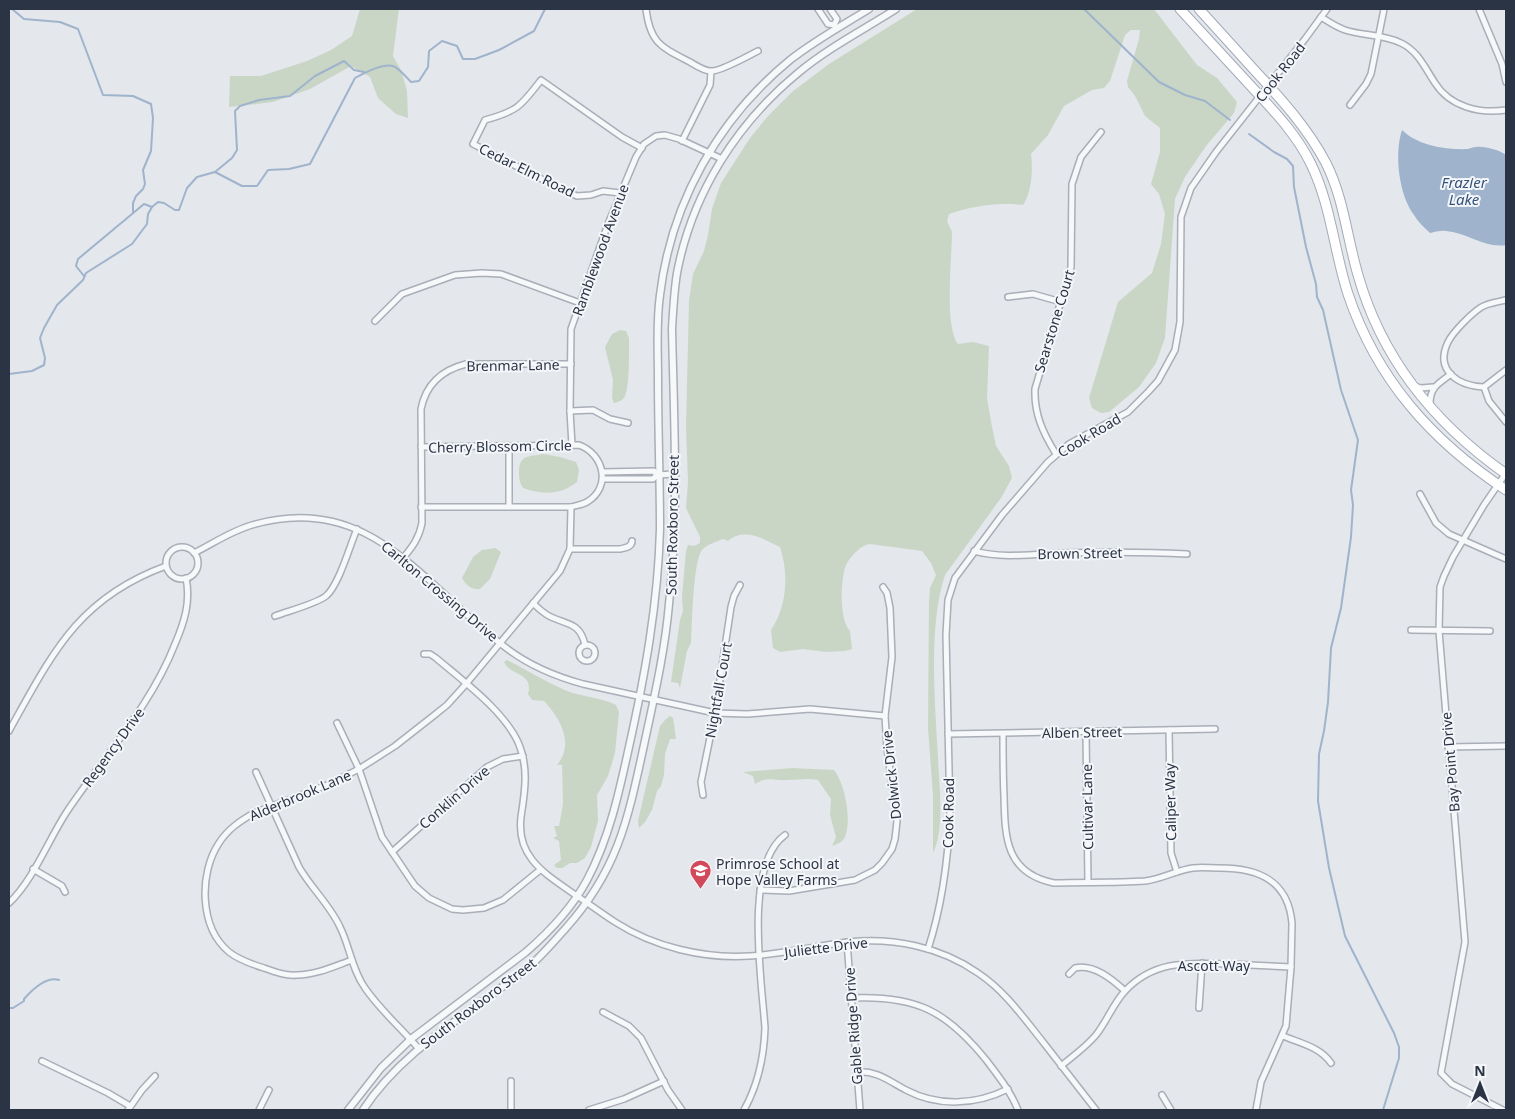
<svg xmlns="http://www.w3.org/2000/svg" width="1515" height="1119" viewBox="0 0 1515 1119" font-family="'Noto Sans',sans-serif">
  <rect width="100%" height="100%" fill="#e4e7ec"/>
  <g fill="#c9d6c5">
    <polygon points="360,9 399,9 393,56 401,70 407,91 408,118 396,114 378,98 370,77 351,66 310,89 273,102 229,107 230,76 261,76 307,61 331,50 352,36"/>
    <path d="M 917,9 L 1154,9 L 1197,65 L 1217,78 L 1237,102 L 1234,113 L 1206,146 L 1185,177 L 1175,199 L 1165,338 L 1156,363 L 1139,387 L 1109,412 L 1101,413 L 1092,408 L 1089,398 L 1118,302 L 1152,273 L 1161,244 L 1165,214 L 1159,194 L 1151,184 L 1160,152 L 1160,128 L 1145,116 L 1135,96 L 1128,87 L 1127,81 L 1139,39 L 1140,30 L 1131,30 L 1125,35 L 1110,81 L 1104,88 L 1092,90 L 1064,106 L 1048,135 L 1031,154 C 1033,169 1032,192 1023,205 C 997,202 973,206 949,214 L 947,221 L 952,232 C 952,258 944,326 958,344 L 973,342 L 989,346 L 987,398 L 992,427 L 996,446 L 1009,466 L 1012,478 L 1001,498 L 945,575 C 928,626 935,703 938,758 C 939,784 945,829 933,853 L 933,796 L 928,728 L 929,601 L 930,588 L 936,575 L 931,563 L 922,551 L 870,544 C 861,545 852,555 847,563 C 840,576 839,621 850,631 L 852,649 L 845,651 L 826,652 L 803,649 L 780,652 L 773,648 L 771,630 C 787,606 789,574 780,547 C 764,539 744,527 728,541 L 723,539 C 716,542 707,544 702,550 C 693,561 692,625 691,643 L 687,651 L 680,688 L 678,683 L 671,682 L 680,620 L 683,611 L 682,597 L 686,551 L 688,545 L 694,546 L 700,543 L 700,537 L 686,508 L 688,482 L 686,427 L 689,301 L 693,274 L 704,251 L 708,235 L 712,209 L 721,183 L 750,138 L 768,116 L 792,92 L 829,64 Z"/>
    <path d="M 620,330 L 626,331 L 629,338 C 629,351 630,389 624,398 C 621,401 618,402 614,403 L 612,398 L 613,380 L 605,347 L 612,334 Z"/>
    <path d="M 543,454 L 560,457 L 576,462 L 579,470 L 577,482 C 561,495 542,495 523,488 C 519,481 519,478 519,471 C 520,454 529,457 543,454 Z"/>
    <path d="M 495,548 L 501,552 L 490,579 L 480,589 C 471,590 466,585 462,578 L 473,557 L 482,550 Z"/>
    <path d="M 507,660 C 527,670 546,682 567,691 C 583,697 600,697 616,705 L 619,712 L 615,753 L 608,776 L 597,795 L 598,821 L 591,847 L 585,858 L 577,863 L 570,863 L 562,868 L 557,868 L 554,865 L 561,860 L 559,841 L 553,838 L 557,836 L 554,826 L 559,826 L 563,804 L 562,765 L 557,765 C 575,744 560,718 544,701 L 532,700 L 528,694 C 534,672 510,676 504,662 Z"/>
    <polygon points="670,716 673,718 676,739 670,739 665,754 664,775 661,786 657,791 652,810 645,822 639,828 638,821 660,726 665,720"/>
    <path d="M 792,768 L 834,770 C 845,784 852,820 845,837 C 843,842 837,844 832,846 L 836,837 L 830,815 L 831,799 L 818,780 C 806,778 798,780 786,780 C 773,781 768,776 755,784 L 753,776 L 743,772 Z"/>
  </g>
  <path fill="#9fb4cc" d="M 1402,130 C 1418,146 1447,150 1468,149 C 1471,148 1473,147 1476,147 C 1485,146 1499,150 1506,155 L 1506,245 C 1486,249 1466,232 1446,231 C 1441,230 1435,232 1430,233 C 1424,227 1418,222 1414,215 C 1399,195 1394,154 1402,130 Z"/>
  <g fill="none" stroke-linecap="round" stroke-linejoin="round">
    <g stroke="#9fb4cc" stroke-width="2">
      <polyline points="12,9 24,19 60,22 78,29 103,95 133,96 151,104 153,118 151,151 143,170 145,184 143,189 136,196 133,203 133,212"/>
      <polyline points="1084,9 1159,82 1185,95 1205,101 1230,120"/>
      <polyline points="1249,134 1274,152 1287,159 1293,166 1294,187 1306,247 1316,284 1317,297 1323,310 1341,390 1358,440 1351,490 1353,505 1351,537 1341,608 1331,648 1328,702 1324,731 1319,754 1318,801 1329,868 1345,936 1394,1033 1399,1047 1399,1058 1383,1110"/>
      <polyline points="215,172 232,158 237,150 235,111 240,106 259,100 290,96 315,76 344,61 354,70 364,72"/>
      <polyline points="84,276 76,266 78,259 144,204 152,207"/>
      <path d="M 9,374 L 32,371 L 44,365 L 45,358 L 40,338 L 44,328 L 57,305 L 83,280 L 86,273 L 132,244 L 147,224 L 148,214 L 152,207 L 158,202 L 164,203 L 175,210 L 179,210 L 187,188 L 197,177 L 215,172 L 242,186 L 257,186 L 268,170 L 289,169 L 310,164 L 355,78 C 364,73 383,63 393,66 C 399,68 406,77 411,82 L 419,81 L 428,67 L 429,51 L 442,41 L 457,46 L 463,59 L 475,59 L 499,50 L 534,31 L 545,9"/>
      <path d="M 9,1008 L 13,1008 L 24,1001 L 24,999 C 32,990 46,976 59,980"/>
    </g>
    <defs>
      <g id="minor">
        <path d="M 646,9 C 650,43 661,47 690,62 C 695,65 704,71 711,71 C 720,72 748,56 758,51"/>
        <polyline points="818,9 828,24 834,25 837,28"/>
        <polyline points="830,9 837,19 834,25"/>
        <polyline points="1479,9 1502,64 1506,82"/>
        <path d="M 1321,17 C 1329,22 1336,27 1345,30 C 1363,36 1383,34 1401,43 C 1418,51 1425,68 1435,83 C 1450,107 1480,114 1506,110"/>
        <polyline points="1350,105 1366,84 1371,74 1384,9"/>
        <polyline points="682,141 710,85 711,72"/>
        <path d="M 620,193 L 603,191 L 591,195 L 577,196 L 563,190 L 473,144 L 485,120 C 518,111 521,106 541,80 L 622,137 L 642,148"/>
        <polyline points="1008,297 1033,294 1061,302"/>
        <path d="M 1506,300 C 1498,302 1487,303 1480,308 C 1470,315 1453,332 1448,342 C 1434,371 1459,386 1484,387 L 1506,370"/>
        <polyline points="375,321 402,294 455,275 482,273 501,274 580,303"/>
        <polyline points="1414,386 1421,388 1433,387"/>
        <polyline points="1484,387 1489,401 1506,422"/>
        <path d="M 1430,404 C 1430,387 1438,384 1451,374"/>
        <polyline points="570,411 593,410 610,419 628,423"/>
        <polyline points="572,445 570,411 571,329 608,224 636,157 644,144 656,136 665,135 679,139 722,159"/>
        <path d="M 421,447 L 579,445 C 604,454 612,487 587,502 C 582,505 577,505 571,507 L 421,507"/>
        <path d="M 1056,454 C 1043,433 1034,414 1035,389 L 1071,267 L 1072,184 L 1081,157 L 1101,132"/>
        <polyline points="602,472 654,471 657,475 674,474"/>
        <polyline points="603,479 653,479 657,475"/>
        <polyline points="1420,494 1436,523 1449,534 1506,559"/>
        <polyline points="509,506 509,446"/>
        <circle cx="182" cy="563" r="16"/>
        <path d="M 570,549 L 620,549 C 625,548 632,547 632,541"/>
        <path d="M 974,551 C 1002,559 1036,554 1065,553 C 1106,552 1147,552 1187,554"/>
        <path d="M 194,553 C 214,543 231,531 252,525 C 370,490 424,586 505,647 C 528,665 554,676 583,684 L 715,713 L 747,714 L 810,709 L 885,716"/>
        <path d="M 404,557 C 413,546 419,538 422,523 L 421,409 C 426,384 442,370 466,364 L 571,364"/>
        <path d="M 533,603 C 538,608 543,613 549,616 C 567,625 580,622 585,645"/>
        <path d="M 275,616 C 288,611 316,604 326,596 C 339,585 350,545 357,529"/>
        <polyline points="1411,630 1490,631"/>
        <circle cx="587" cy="653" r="8"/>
        <path d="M 424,654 L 430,654 L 436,658 C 463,681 503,710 518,742 C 529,767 525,791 521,817 C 516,858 546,874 574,894 C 588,903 601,913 615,922 C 654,947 704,959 750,956 C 783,954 815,946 848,942 C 893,937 941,947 978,973 C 1005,991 1023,1017 1043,1042 C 1061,1065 1078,1087 1096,1110"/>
        <polyline points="337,723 359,769 382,837 415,886 429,898 452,909 463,910 484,908 503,900 540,870"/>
        <polyline points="1169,730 1171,853 1177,872"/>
        <path d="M 9,731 C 52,654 78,598 166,566"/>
        <polyline points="1086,732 1088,882"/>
        <polyline points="948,734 1215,729"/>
        <path d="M 1003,734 C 1003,754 1003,775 1004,796 C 1005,837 1005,873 1054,883 C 1084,882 1115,883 1145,881 C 1162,879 1177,870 1193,868 C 1201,867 1211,868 1220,868 C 1258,868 1288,880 1292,923 L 1291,967 L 1286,1026 L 1261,1082 L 1256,1110"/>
        <polyline points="1448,747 1506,746"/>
        <path d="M 256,772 L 299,867 C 311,888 330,905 340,927 C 350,947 352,970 365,988 C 380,1010 401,1028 419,1049"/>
        <polyline points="703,795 701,782 715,713 731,607 734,596 740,585"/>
        <polyline points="392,852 487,767 503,759 523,756"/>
        <polyline points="33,869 62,886 65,892"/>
        <polyline points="760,890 789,891 855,880 875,870 882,863 892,849 895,839 897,821 887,748 885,716 892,657 890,608 887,593 883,587"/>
        <path d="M 9,903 C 32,882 48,841 66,813 C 103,757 150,708 175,644 C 184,623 191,602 186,578"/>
        <polyline points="847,942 860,1110"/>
        <path d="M 928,949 C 942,906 948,861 950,815 L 946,635 L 948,600 L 955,578 L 1002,515 L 1048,462 L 1069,444 L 1128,412 L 1148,392 L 1158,381 L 1175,350 L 1180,322 L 1181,217 L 1191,188 L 1216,152 L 1305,39 L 1327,9"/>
        <path d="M 352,960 C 335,966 316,975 297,975 C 286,976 275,972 264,968 C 251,964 239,960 229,952 C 199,927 199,873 219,843 C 228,829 240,821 254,813 L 327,785 L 359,769 L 395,746 L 432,717 L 447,705 L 466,684 L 560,571 L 570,549 L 571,507"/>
        <path d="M 1069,974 L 1075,968 C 1094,964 1112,979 1125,991"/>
        <path d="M 851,998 C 916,995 947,1011 987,1061 C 999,1077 1011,1092 1018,1110"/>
        <polyline points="1199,1008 1202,963"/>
        <polyline points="603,1012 629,1026 641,1038 668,1090 682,1110"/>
        <path d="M 1283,1036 C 1300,1043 1320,1047 1331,1063"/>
        <polyline points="42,1061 108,1093 130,1106"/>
        <path d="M 1061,1066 C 1073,1056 1086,1047 1096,1035 C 1107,1021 1113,1004 1125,991 C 1155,959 1191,963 1229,964 C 1250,965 1270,966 1291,967"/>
        <path d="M 856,1072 C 876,1070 889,1081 906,1090 C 938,1107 976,1105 1008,1089"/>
        <polyline points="511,1081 511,1110"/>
        <polyline points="1162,1095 1171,1110"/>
        <polyline points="128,1110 142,1090 155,1076"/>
        <polyline points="259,1110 269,1090"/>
        <polyline points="589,1110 624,1099 664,1081"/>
        <path d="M 744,1110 C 758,1085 764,1057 765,1028 C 762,982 743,865 785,835"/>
        <polyline points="1503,1110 1452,1084 1441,1073 1465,942 1439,631 1440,587 1444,576 1453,557 1484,505 1506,473"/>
      </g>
      <g id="tertiary">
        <path d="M 348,1110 L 381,1068 L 411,1039 L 526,952 C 549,932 572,908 587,880 C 609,839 619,793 629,747 C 645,675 658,603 660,529 C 660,479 658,429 658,378 C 658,351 656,323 660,295 C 671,203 718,119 790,60 C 814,41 843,25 869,9"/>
        <path d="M 363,1110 C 405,1046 474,1012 532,964 C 544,953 555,940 566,928 C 618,870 628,819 644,745 C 654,698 665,651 669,604 C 679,513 674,420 672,329 C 673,311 674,292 677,273 C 692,194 736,124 798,73 C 828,48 863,30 896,9"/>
      </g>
      <g id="primary">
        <path d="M 1180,9 C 1203,34 1226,59 1249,84 C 1272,109 1296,133 1311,164 C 1331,205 1334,251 1348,294 C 1377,380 1432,441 1506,490"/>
        <path d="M 1199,9 C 1218,30 1238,52 1257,73 C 1283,101 1308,129 1326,163 C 1344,199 1347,238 1358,275 C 1382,360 1435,424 1506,474"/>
      </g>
    </defs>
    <use href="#minor" stroke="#a9aeb7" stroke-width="8"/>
    <use href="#tertiary" stroke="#a9aeb7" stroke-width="9"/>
    <use href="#primary" stroke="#a3abb8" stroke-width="11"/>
    <use href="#minor" stroke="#f7f8fa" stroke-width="5"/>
    <use href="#tertiary" stroke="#f7f8fa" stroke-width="6"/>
    <use href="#primary" stroke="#fff" stroke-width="9"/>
  </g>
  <defs>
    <symbol id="school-pin" viewBox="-11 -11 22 30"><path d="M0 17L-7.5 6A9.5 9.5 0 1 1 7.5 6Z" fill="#d1495b" stroke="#f4f6f9"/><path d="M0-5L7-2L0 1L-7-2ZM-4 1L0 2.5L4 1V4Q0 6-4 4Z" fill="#fff"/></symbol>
  </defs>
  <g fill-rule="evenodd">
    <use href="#school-pin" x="688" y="858" width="25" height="34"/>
  </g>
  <g text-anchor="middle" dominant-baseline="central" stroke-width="4" stroke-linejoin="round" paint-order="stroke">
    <g font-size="14" fill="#2b3445" stroke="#f4f6f9">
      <text transform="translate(1280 72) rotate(-52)">Cook Road</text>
      <text transform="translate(527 170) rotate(26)">Cedar Elm Road</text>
      <text transform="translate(600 250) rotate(-70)">Ramblewood Avenue</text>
      <text transform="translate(1054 321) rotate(-73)">Searstone Court</text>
      <text transform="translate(513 365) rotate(-1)">Brenmar Lane</text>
      <text transform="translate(1089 435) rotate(-31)">Cook Road</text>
      <text transform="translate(500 446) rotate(-1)">Cherry Blossom Circle</text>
      <text transform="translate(672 525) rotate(-89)">South Roxboro Street</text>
      <text transform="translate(1080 553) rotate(-1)">Brown Street</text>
      <text transform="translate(440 591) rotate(40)">Carlton Crossing Drive</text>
      <text transform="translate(718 690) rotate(-80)">Nightfall Court</text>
      <text transform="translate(1082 732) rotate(-1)">Alben Street</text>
      <text transform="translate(113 747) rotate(-54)">Regency Drive</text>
      <text transform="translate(1450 762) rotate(-95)">Bay Point Drive</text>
      <text transform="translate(891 775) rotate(-96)">Dolwick Drive</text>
      <text transform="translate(300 795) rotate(-23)">Alderbrook Lane</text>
      <text transform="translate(454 797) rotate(-41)">Conklin Drive</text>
      <text transform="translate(1170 802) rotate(-91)">Caliper Way</text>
      <text transform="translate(1087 807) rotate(-91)">Cultivar Lane</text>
      <text transform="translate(948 813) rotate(-89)">Cook Road</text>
      <text transform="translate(826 947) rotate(-7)">Juliette Drive</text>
      <text x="1214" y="965">Ascott Way</text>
      <text transform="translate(478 1003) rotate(-37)">South Roxboro Street</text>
      <text transform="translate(853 1026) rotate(-94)">Gable Ridge Drive</text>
    </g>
    <g font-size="14" fill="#2b3445" stroke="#f4f6f9" text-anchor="start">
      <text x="716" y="863">Primrose School at<tspan x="716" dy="16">Hope Valley Farms</tspan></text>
    </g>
    <g font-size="15" font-style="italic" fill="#34527a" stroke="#f4f6f9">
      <text x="1464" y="182">Frazier<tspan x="1464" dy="17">Lake</tspan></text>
    </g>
  </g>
  <rect width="1515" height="1119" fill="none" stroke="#2b3445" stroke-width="20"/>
  <g transform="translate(1480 1084)" stroke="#f4f6f9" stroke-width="4" paint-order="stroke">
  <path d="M0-4L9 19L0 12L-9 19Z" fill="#2b3445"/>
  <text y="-8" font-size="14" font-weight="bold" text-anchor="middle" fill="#2b3445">N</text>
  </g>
</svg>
